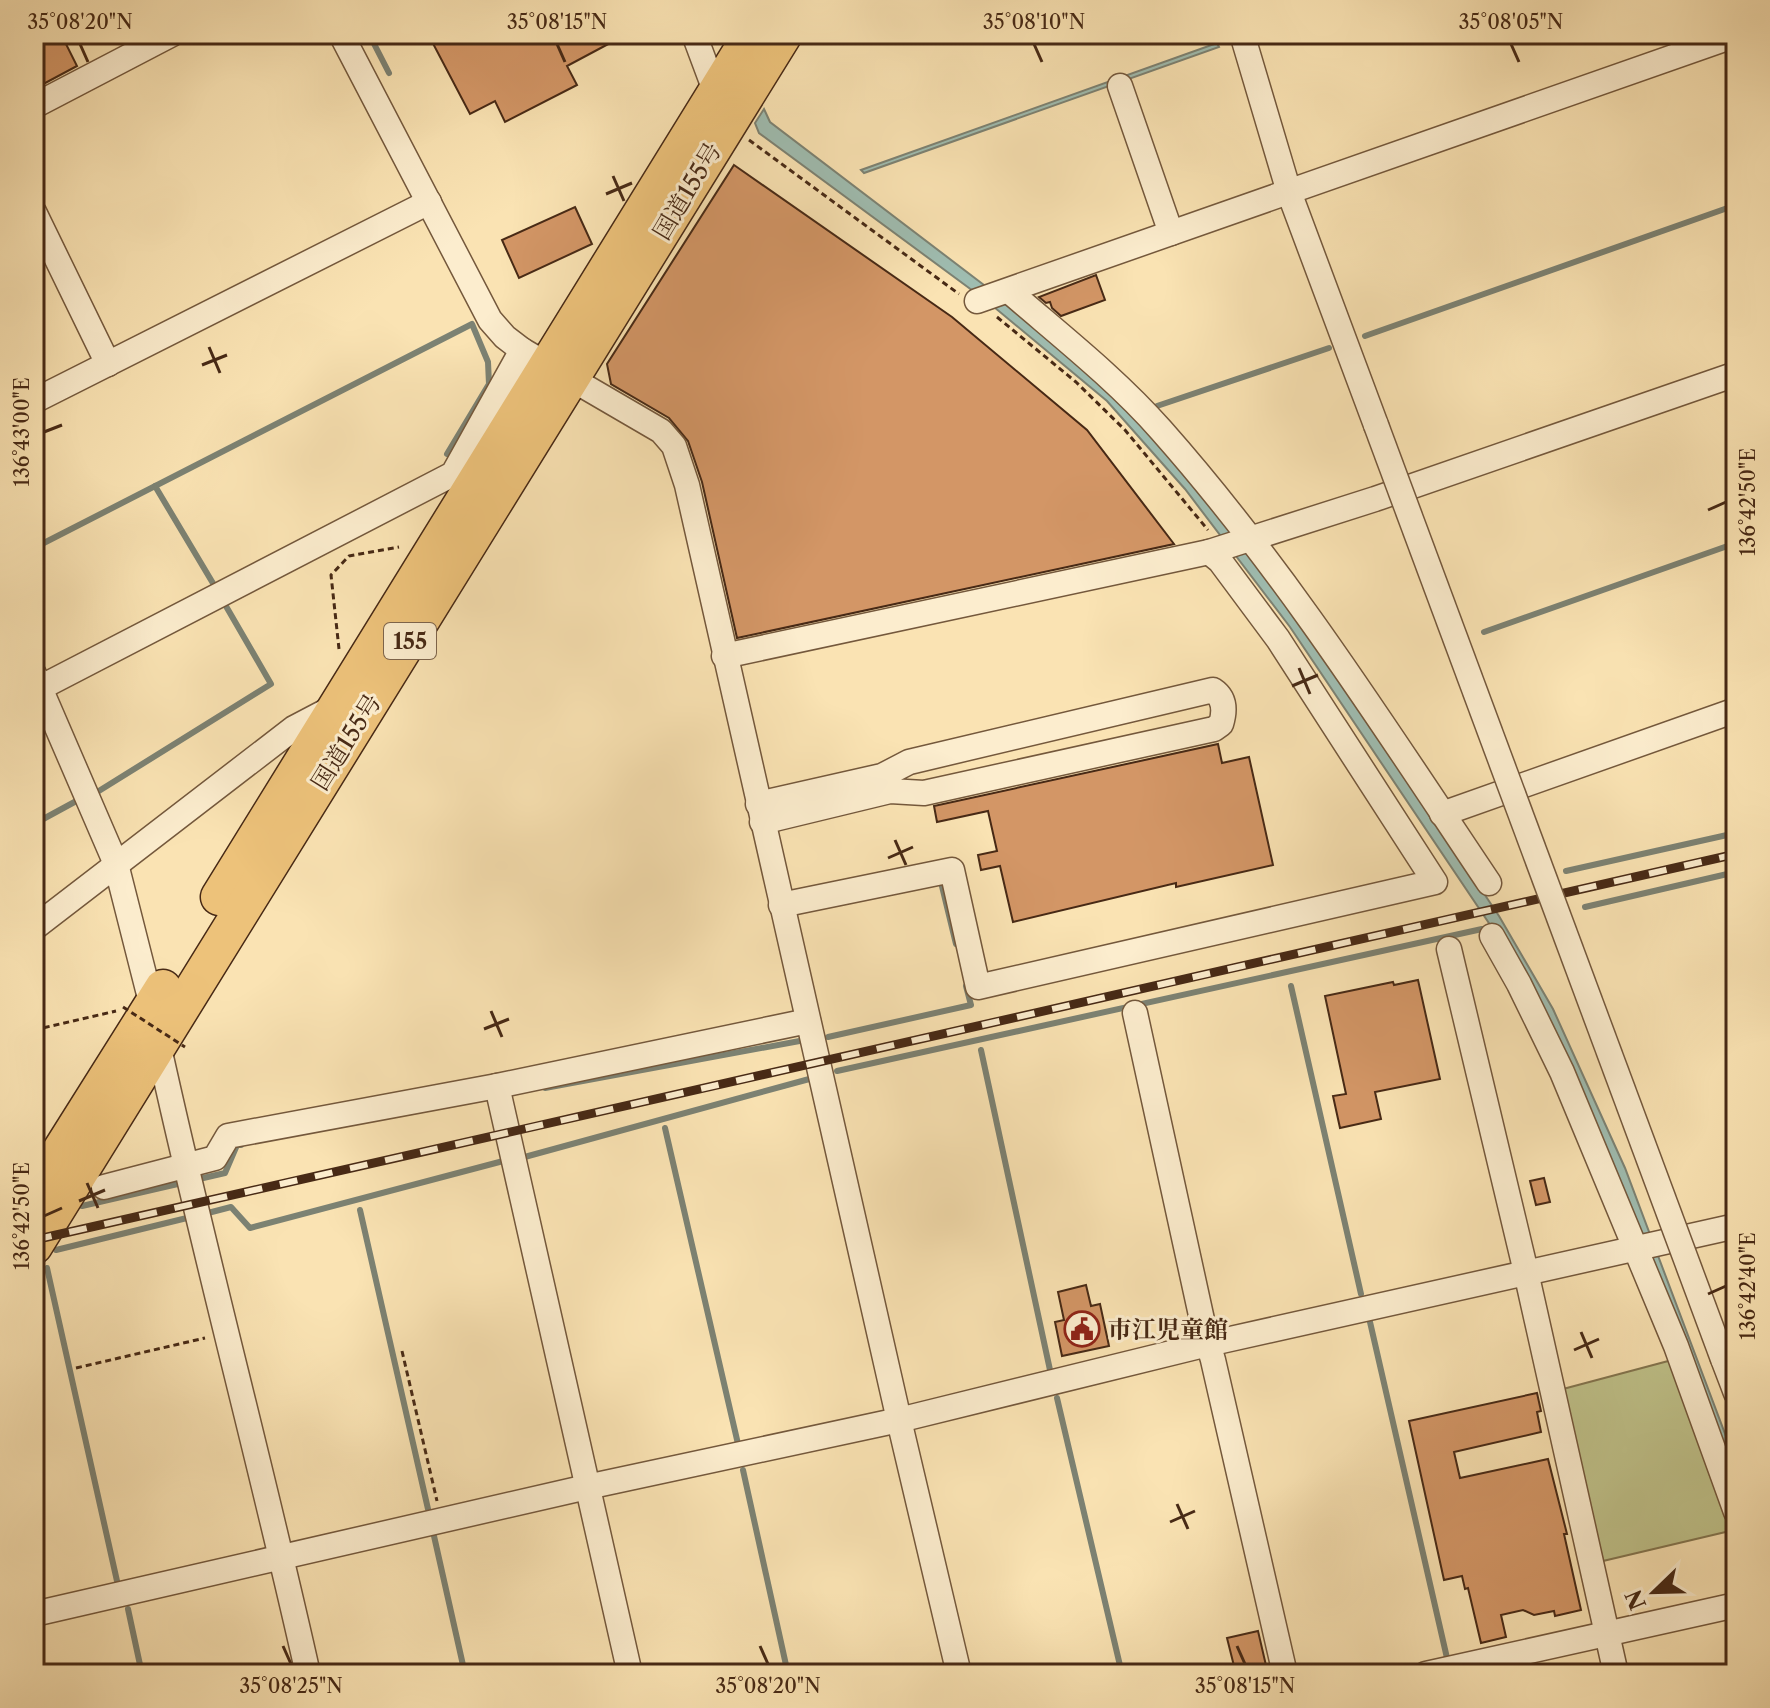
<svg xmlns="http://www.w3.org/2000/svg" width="1770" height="1708" viewBox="0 0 1770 1708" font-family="'Libre Caslon Text','Noto Serif JP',serif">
  <rect width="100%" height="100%" fill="#fae3b3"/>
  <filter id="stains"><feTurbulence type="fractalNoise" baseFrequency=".0025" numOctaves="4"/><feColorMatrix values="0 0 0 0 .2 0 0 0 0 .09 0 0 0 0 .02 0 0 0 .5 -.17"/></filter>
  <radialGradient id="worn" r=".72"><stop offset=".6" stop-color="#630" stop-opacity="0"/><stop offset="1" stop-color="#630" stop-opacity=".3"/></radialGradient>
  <polygon fill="#c0c38b" stroke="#847650" stroke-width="2" points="1672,1360 1734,1530 1603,1561 1563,1389"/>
  <g fill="#9fbdb1" stroke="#7c8273" stroke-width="2">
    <polygon points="1217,43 1219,47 864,173 861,170"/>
    <polygon points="764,109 770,122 1001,298 1106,384 1153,432 1301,621 1499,916 1553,1009 1625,1168 1736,1463 1736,1497 1511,956 1290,627 1185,489 1107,401 988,302 759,133 755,123"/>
  </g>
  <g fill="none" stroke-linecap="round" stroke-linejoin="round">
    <g stroke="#7c8273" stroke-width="6">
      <polyline points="369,34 389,73"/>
      <polyline points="1365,336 1736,205"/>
      <polyline points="1157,406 1329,348"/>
      <polyline points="155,486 217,590"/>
      <polyline points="34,548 472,324 488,362 489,384 447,454"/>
      <polyline points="1484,632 1736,543"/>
      <polyline points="94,794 271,684 223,601"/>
      <polyline points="34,824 80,799"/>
      <polyline points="1566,871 1736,833"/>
      <polyline points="940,878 956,944"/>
      <polyline points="1585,907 1736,872"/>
      <polyline points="1291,986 1361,1294"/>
      <polyline points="828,1037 971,1005 966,986"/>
      <polyline points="981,1050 1050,1370"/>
      <polyline points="837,1071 1482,929"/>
      <polyline points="545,1088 805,1040"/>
      <polyline points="665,1128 738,1444"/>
      <polyline points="521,1158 813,1078"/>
      <polyline points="199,1179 225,1173 237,1145 241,1145"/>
      <polyline points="82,1206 182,1183"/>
      <polyline points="360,1210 428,1509"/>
      <polyline points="204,1214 231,1207 250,1228 507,1160"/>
      <polyline points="56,1250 191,1217"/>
      <polyline points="47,1268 117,1581"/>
      <polyline points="1370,1322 1447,1658"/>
      <polyline points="1057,1398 1122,1674"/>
      <polyline points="743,1470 788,1674"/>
      <polyline points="434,1536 465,1674"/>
      <polyline points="128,1609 142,1674"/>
    </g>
  </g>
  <g fill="#d39666" stroke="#472915" stroke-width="2">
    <polygon points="34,34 61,34 77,66 34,89"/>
    <polygon points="428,34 627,34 567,66 577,85 505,122 495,101 470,114"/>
    <polygon points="734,165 952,317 1087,430 1174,544 737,638 702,482 688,441 669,418 611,384 607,364"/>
    <polygon points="575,207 592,244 519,278 502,240"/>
    <polygon points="1096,275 1105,300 1061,316 1052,308 1050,302 1046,303 1039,297"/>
    <polygon points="1218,744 1222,763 1249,757 1273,865 1176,887 1176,883 1013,922 1000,866 981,870 978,855 997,851 988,811 937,822 934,806"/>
    <polygon points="1418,980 1440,1079 1375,1092 1381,1119 1340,1128 1333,1096 1346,1094 1325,996 1393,982 1394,985"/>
    <polygon points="1544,1178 1550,1202 1536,1205 1530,1181"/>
    <polygon points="1086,1285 1091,1306 1100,1304 1109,1346 1062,1356 1055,1322 1064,1320 1058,1292"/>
    <polygon points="1537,1393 1541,1411 1537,1412 1541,1432 1454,1452 1460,1478 1548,1459 1567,1534 1564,1534 1581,1610 1555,1616 1554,1611 1534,1615 1523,1610 1501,1615 1506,1637 1481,1643 1468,1588 1465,1589 1462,1576 1444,1580 1409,1421"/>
    <polygon points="1258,1631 1268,1674 1236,1674 1227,1638"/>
  </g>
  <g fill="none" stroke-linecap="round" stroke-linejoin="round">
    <defs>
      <g id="minor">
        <polyline points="341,34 490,320 505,337 522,350 661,431 674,446 687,485 899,1420 959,1674"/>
        <polyline points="694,34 716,93"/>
        <polyline points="1242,34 1289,192 1376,425"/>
        <polyline points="1120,86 1171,233"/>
        <polyline points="34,106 172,34"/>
        <polyline points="34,212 108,364"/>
        <path d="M 1009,291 C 1061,336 1116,379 1161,430 C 1285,570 1385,728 1489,883"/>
        <polyline points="977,301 1736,35"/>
        <polyline points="34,401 429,202"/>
        <polyline points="724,656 1209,552 1375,499 1736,374"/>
        <polyline points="34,674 116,864 152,1006"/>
        <polyline points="34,691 453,474 522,350"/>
        <path d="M 758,804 L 882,776 L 909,762 L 1213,690 C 1225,698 1225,711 1221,724 L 1214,729 L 924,793 L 890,791 L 762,822"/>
        <polyline points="1442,814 1736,710"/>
        <polyline points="781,905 952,870 978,987 1435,882 1278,639 1220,561 1209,552"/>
        <polyline points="34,928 294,728 334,707"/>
        <polyline points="1492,936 1519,984 1562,1072 1676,1346 1736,1512"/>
        <polyline points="1449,949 1526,1272 1616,1674"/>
        <polyline points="1135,1013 1204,1329 1213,1360 1285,1674"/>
        <path d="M 158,1043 C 204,1254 261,1463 308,1674"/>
        <polyline points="497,1086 630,1674"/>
        <polyline points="104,1187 215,1158 228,1136 497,1086 808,1021"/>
        <polyline points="1723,1359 1736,1393"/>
        <polyline points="34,1614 587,1487 899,1420 1208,1344 1736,1226"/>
        <polyline points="1426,1674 1736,1605"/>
      </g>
      <g id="highway">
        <path d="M 219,897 C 396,608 573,320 752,34"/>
        <polyline points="34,1193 163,988"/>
        <polyline points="34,1246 784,34"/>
      </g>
    </defs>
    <use href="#minor" stroke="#74583c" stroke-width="27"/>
    <use href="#highway" stroke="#472915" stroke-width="39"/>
    <g stroke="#472915" stroke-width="3" stroke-dasharray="6 4" stroke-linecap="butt">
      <polyline points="749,140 959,294"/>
      <polyline points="997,317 1076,382 1125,430 1208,530"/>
      <polyline points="339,649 331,575 349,556 399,547"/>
      <polyline points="34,1030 116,1011"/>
      <polyline points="402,1351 437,1501"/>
      <polyline points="76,1368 205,1338"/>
    </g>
    <use href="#minor" stroke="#fcedce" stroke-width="24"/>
    <use href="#highway" stroke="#edc27a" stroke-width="36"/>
    <defs>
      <polyline id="rail" points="34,1240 1736,854"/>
    </defs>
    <use href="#rail" stroke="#472915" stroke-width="9"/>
    <use href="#rail" stroke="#fcedce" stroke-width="6" stroke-dasharray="18" stroke-linecap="butt"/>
    <defs>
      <polyline id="minor-bridge" points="1376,425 1723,1359"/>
    </defs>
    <use href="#minor-bridge" stroke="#74583c" stroke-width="27" stroke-linecap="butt"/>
    <polyline stroke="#472915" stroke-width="3" stroke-dasharray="6 4" stroke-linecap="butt" points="123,1007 185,1047"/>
    <use href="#minor-bridge" stroke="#fcedce" stroke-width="24"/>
  </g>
  <path fill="none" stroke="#472915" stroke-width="3" d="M 80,44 L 88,62M 557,44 L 565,62M 1034,44 L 1042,62M 1511,44 L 1519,62M 613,176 L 624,201M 606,194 L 632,183M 209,347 L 220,373M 202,365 L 227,355M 44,432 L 62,425M 1708,510 L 1726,502M 1299,668 L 1310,694M 1292,686 L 1318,675M 895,840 L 906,865M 888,858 L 913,847M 491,1011 L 502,1037M 484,1029 L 509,1019M 87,1183 L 98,1208M 79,1201 L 105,1190M 44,1216 L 62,1208M 1708,1294 L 1726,1286M 1581,1332 L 1592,1358M 1574,1350 L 1599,1339M 1177,1504 L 1188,1529M 1170,1522 L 1195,1511M 283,1646 L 291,1664M 760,1646 L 768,1664M 1237,1646 L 1245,1664"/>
  <defs>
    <symbol id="civic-ring" viewBox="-11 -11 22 22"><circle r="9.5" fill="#fcedce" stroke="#8f2418" stroke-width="1.5"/><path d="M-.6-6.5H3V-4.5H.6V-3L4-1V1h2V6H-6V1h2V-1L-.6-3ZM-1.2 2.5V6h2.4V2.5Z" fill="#8f2418"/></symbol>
  </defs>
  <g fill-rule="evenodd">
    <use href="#civic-ring" x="1062" y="1309" width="40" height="40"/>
  </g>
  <g text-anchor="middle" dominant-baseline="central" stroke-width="6" stroke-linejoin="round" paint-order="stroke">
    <rect fill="#fcedce" stroke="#7d644c" stroke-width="2" x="384" y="623" width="52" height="36" rx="6"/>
    <g font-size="22" font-weight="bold" fill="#472915">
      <text x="410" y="641">155</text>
    </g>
    <g font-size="24" fill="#472915" stroke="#fcedce">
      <text transform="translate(687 191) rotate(-59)">国道155号</text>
      <text transform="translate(346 742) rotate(-58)">国道155号</text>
    </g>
    <g font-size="24" font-weight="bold" fill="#472915" stroke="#fcedce" text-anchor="start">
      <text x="1108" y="1329">市江児童館</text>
    </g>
  </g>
  <rect width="1770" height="1708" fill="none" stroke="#fae3b3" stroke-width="88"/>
  <g transform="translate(1654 1592) rotate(247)" stroke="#fcedce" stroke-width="6" paint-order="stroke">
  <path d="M0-6L14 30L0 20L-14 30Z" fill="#472915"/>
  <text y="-12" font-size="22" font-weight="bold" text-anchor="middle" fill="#472915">N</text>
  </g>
  <rect x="44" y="44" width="1682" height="1620" fill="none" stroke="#472915" stroke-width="3"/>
  <g font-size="20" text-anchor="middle" fill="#472915">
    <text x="80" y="29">35°08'20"N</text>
    <text x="557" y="29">35°08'15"N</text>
    <text x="1034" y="29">35°08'10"N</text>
    <text x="1511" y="29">35°08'05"N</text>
    <text transform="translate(22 432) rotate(-90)" y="7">136°43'00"E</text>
    <text transform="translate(1748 502) rotate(-90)" y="7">136°42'50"E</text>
    <text transform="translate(22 1216) rotate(-90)" y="7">136°42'50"E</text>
    <text transform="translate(1748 1286) rotate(-90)" y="7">136°42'40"E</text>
    <text x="291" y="1693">35°08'25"N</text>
    <text x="768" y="1693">35°08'20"N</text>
    <text x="1245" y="1693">35°08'15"N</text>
  </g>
  <rect width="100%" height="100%" filter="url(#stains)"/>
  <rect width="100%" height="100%" fill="url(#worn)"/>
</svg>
